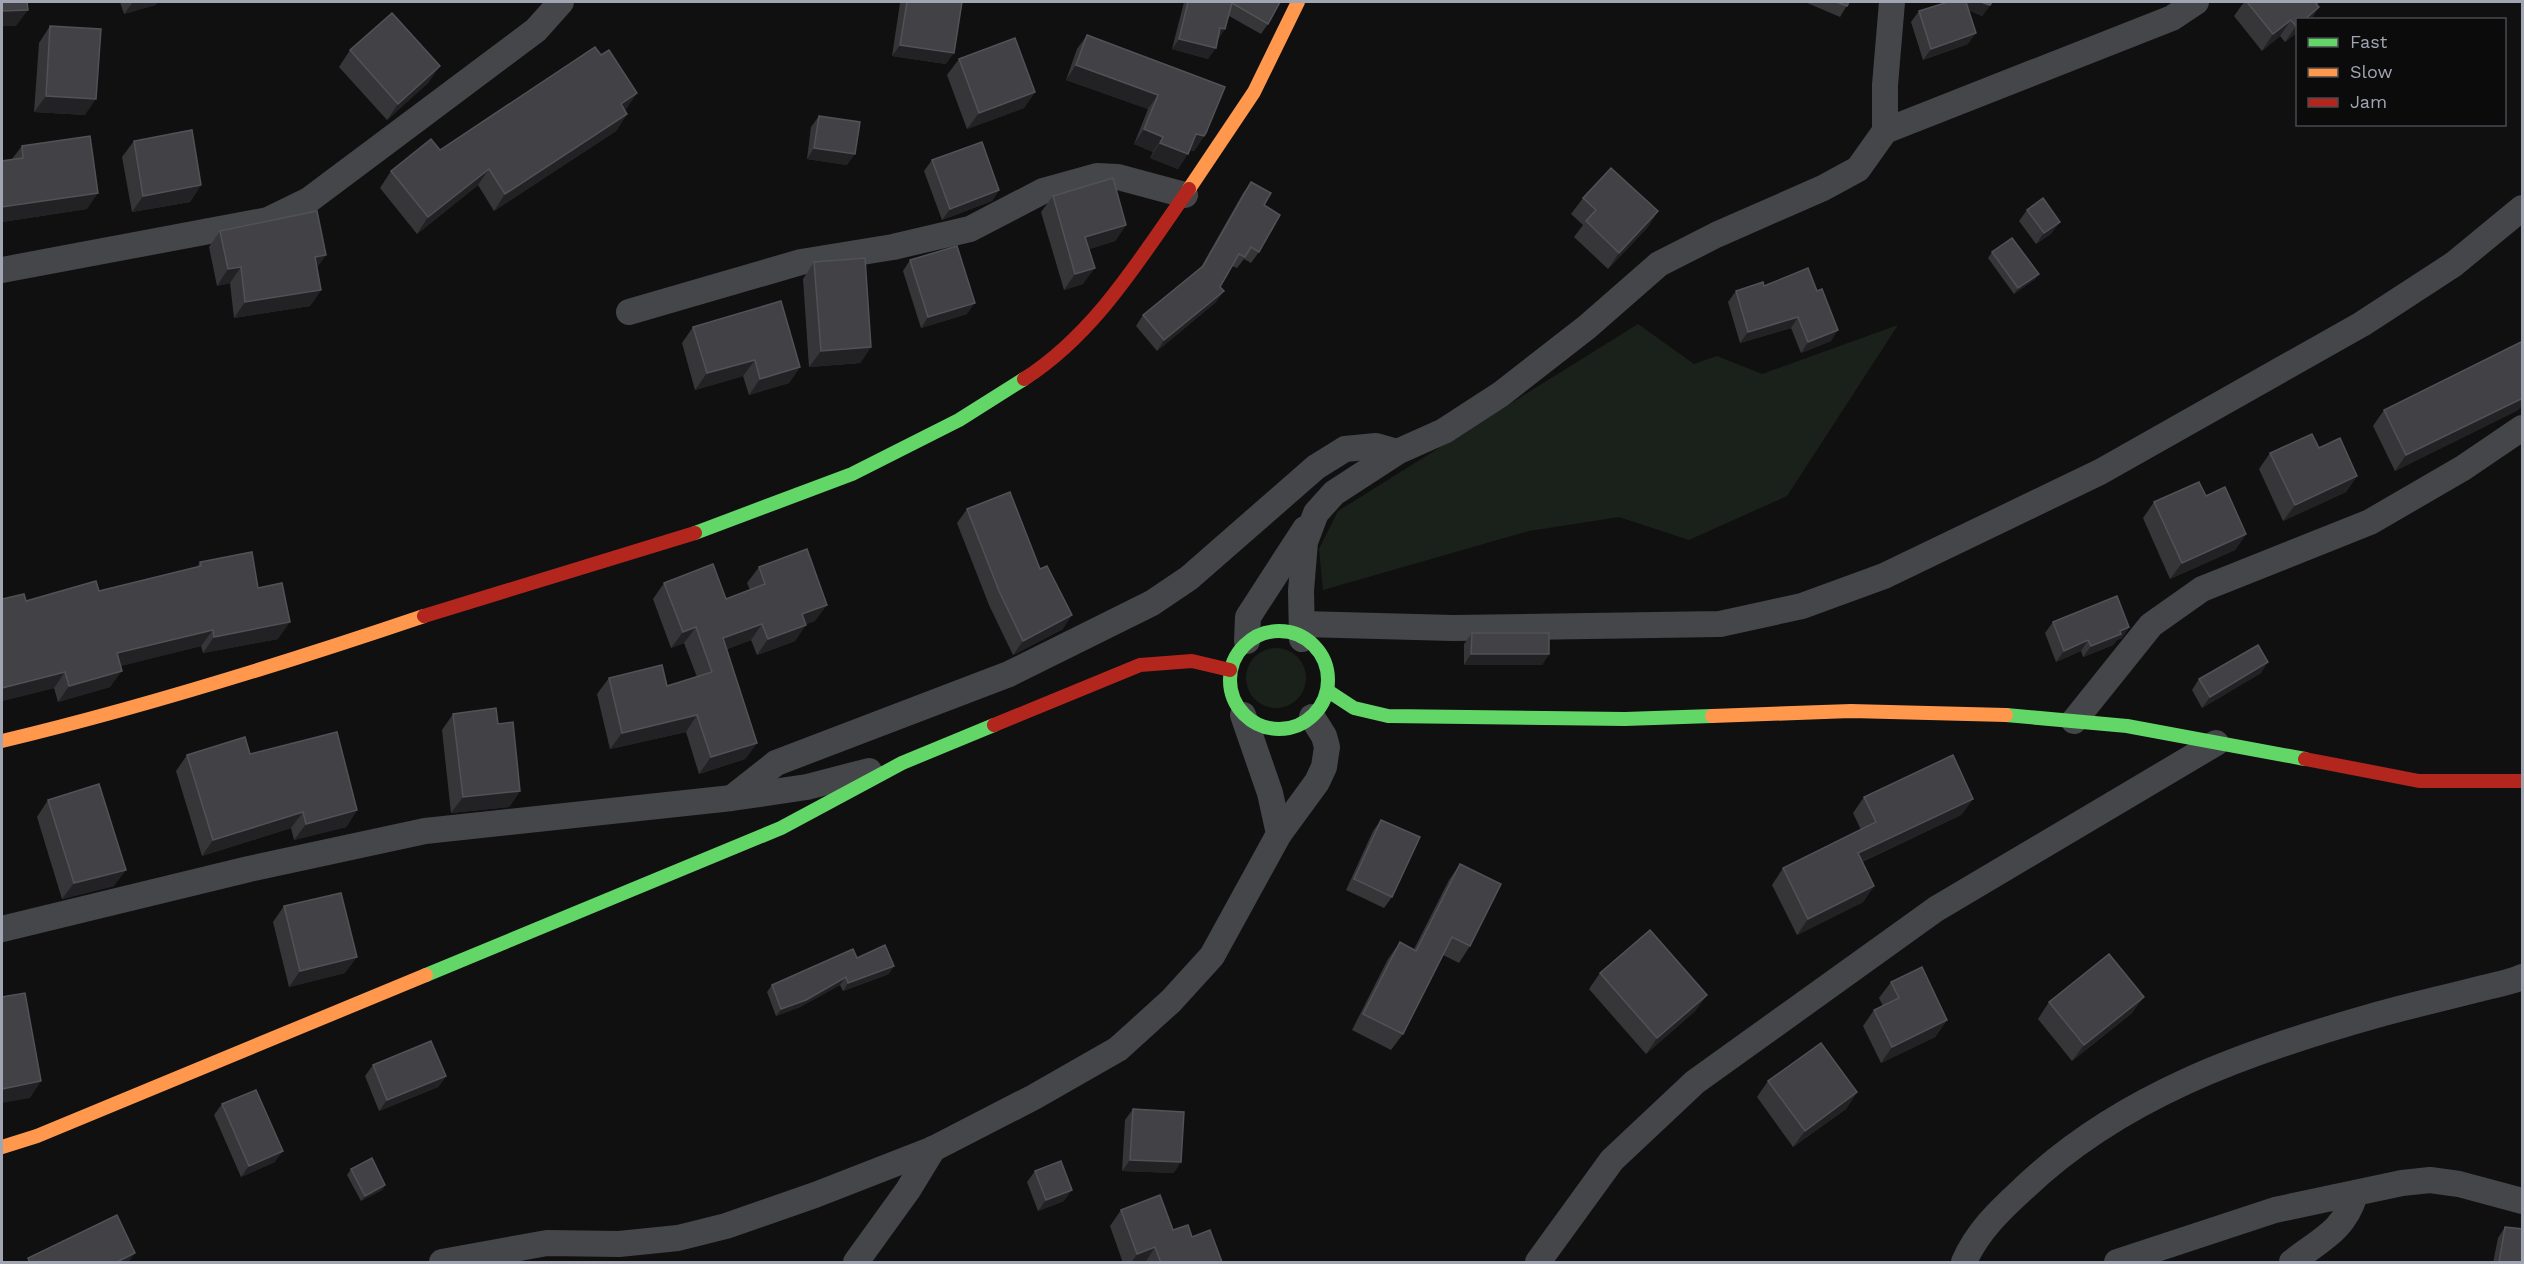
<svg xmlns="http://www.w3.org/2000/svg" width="2524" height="1264" viewBox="0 0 2524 1264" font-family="'Work Sans',sans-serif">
  <rect width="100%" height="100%" fill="#101011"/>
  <g fill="#1a211b">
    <polygon points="1638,324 1694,364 1717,356 1762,374 1898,325 1787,496 1689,540 1619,517 1529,531 1323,590 1319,549 1338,511"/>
    <circle cx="1276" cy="678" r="30"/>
  </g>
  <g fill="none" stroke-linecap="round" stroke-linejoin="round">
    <g stroke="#454649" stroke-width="26">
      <polyline points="1885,131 2172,18 2196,2"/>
      <polyline points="2,270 268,220 309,200 536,30 561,2"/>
      <polyline points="629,312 801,262 893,247 970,229 1043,191 1097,176 1118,177 1185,195"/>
      <polyline points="1303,624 1453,628 1720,624 1802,606 1884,576 2100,472 2362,324 2454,264 2522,208"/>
      <polyline points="1302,639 1301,591 1305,542 1316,513 1334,493 1397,452 1444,431 1501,394 1587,327 1659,264 1716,235 1823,188 1858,169 1885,131 1885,85 1892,2"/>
      <polyline points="1247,641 1248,617 1305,529"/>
      <polyline points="1243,715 1270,793 1279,834"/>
      <polyline points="2074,721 2151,625 2202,589 2370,522 2463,468 2522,428"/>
      <polyline points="733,797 776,763 1009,674 1152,603 1189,578 1316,467 1345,449 1376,446 1397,452"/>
      <polyline points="2,929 249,869 425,831 732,798 807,787 869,771"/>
      <polyline points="442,1262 547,1243 619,1244 678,1238 726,1226 815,1195 933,1149 1034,1097 1118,1049 1171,1001 1212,956 1279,834 1317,782 1324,767 1327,747 1324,736 1312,717"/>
      <polyline points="856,1262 908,1190 933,1149"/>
      <polyline points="1538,1262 1612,1160 1695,1082 1936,909 2216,743"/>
      <path d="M 1964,1262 C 1977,1232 1999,1211 2023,1189 C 2120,1096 2246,1052 2373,1016 C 2408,1006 2444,998 2479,989 C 2493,985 2509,983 2522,977"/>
      <polyline points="2117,1262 2275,1210 2402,1183 2430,1180 2459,1184 2522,1201"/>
      <path d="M 2292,1262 C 2321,1239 2343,1232 2355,1195"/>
    </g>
    <g stroke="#63d668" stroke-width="14">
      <polyline points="695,533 852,474 959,420 1024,379"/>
      <circle cx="1279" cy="680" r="49"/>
      <polyline points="1328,691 1354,708 1388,716 1625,719 1712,716"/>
      <polyline points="2006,715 2127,726 2305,759"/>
      <polyline points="426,975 781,828 902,763 994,725"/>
    </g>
    <g stroke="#ff974d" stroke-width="14">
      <polyline points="1189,189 1254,92 1298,2"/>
      <polyline points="1712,716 1851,711 2006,715"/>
      <path d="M 2,741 C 145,707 285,663 424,616"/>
      <polyline points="2,1147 37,1136 426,975"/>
    </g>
    <g stroke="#b3261e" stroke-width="14">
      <path d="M 1024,379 C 1096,333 1141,257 1189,189"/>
      <polyline points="424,616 695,533"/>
      <polyline points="994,725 1140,665 1192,661 1230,670"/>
      <polyline points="2305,759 2419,781 2522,781"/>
    </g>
  </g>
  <g fill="#363639">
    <polygon points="120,2 158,2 155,5 124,14"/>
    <polygon points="901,2 962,2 946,64 892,56 900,3"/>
    <polygon points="1184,2 1280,2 1268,24 1261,34 1229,16 1208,59 1172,49"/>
    <polygon points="1805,2 1849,2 1840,17"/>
    <polygon points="2244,2 2320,2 2298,20 2298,32 2285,42 2280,36 2262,51 2234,16"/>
    <polygon points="1990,5 1982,16 1969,10 1968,44 1923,60 1911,22 1919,11"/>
    <polygon points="50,26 85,115 34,112 39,43"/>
    <polygon points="1087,35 1206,133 1194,151 1190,150 1178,169 1150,158 1153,152 1134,144 1148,109 1066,80 1077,49"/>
    <polygon points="350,50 429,82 387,120 339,67"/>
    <polygon points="601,55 637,93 625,110 627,114 616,131 494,211 478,185 417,234 380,188 391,171 440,150"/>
    <polygon points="959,59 1035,92 1024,108 967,129 947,75"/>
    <polygon points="819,116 847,165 807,159 811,127"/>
    <polygon points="134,141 201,185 190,202 132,212 122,157"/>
    <polygon points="22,146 87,209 2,222 2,161 12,159"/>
    <polygon points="932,160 999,190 992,201 942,220 924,171"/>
    <polygon points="1251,182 1264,205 1259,252 1251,263 1244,259 1237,268 1232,266 1220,287 1216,302 1157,351 1136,326 1143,315 1200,269 1243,193"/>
    <polygon points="1053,196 1126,225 1115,241 1089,249 1083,284 1064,290 1041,212"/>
    <polygon points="1583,198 1658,211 1647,228 1608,269 1574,237 1583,225 1571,214"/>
    <polygon points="2027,210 2052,233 2036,244 2019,221"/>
    <polygon points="220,231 326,255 317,267 321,290 310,306 234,318 230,283 217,286 209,247"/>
    <polygon points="1992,252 2039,274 2035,279 2014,294 1988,258"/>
    <polygon points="910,260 967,314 921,328 903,271"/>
    <polygon points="814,262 871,347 860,363 809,367 803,279"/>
    <polygon points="1764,286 1831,341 1801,353 1791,328 1740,343 1728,302 1736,291"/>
    <polygon points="693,327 800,367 789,383 749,395 743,376 695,390 682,343"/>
    <polygon points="2523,341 2523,404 2518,410 2395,471 2373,426 2384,410"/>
    <polygon points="2319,448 2357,476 2346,492 2283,521 2259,469 2270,453"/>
    <polygon points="2206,496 2246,534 2235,550 2170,579 2143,518 2154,502"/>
    <polygon points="967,509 1063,629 1013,655 989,605 957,523"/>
    <polygon points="200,562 258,588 278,639 203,653 201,646 120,666 110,687 58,702 54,688 2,701 2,599 26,601 99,591 197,567"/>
    <polygon points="759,567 815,621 806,624 795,641 757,655 751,640 727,649 757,743 745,759 699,774 686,732 610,749 597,694 609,678 667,686 697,677 684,643 671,648 653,599 664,583 726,599 750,590 747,583"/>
    <polygon points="2053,622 2129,627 2122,638 2117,640 2113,645 2083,657 2081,651 2056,662 2045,633"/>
    <polygon points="1472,633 1549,654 1542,665 1464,665 1464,644"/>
    <polygon points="2261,673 2202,708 2192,690 2199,679"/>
    <polygon points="453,714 498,724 520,791 509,807 451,813 442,730"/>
    <polygon points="250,754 357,810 346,827 294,840 291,828 202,856 176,771 187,755"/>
    <polygon points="1864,797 1973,799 1961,815 1862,862 1874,886 1863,902 1797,935 1772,885 1783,868 1861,830 1853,813"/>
    <polygon points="48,800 114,886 62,899 37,817"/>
    <polygon points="1381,820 1392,897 1384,908 1346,890 1373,831"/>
    <polygon points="1460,864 1470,946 1459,963 1443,955 1403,1034 1391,1050 1352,1030 1388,959 1400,942 1414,949 1449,880"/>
    <polygon points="284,906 345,973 289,987 273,922"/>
    <polygon points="857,958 889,974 843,991 840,985 800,1007 776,1016 767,992 772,985"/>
    <polygon points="1600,973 1707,995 1695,1011 1646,1054 1589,989"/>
    <polygon points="1891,982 1947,1020 1935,1037 1881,1063 1863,1026 1874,1010 1883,1006 1879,998"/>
    <polygon points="2049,1002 2132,1013 2072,1061 2038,1019"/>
    <polygon points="373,1065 446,1076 438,1087 379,1111 365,1076"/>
    <polygon points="1768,1081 1857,1092 1846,1109 1793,1147 1757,1097"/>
    <polygon points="222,1104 275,1162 241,1177 214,1115"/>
    <polygon points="1133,1109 1174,1173 1122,1171 1125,1120"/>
    <polygon points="351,1169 385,1185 382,1190 361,1201 347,1175"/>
    <polygon points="1035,1171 1064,1201 1038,1211 1027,1182"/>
    <polygon points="1121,1210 1173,1230 1192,1237 1222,1263 1123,1263 1110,1226"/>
    <polygon points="2505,1227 2523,1263 2493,1263 2498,1238"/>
  </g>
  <g fill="#222224">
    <polygon points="133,2 158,2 155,5 124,14"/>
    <polygon points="1948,2 1981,2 1990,5 1982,16"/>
    <polygon points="2318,2 2320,2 2312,13 2319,7 2311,20 2304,20"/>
    <polygon points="28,10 16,26 2,26 2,11"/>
    <polygon points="2291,20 2280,36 2262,51 2273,34"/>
    <polygon points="2298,25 2298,32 2285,42 2296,26"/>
    <polygon points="1220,28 1225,29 1218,40"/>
    <polygon points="1976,33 1968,44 1923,60 1931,49"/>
    <polygon points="1179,39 1216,48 1208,59 1172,49"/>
    <polygon points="900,45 954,53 946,64 892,56"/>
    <polygon points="1076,65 1158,95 1148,109 1066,80"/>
    <polygon points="440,66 429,82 387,120 398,104"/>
    <polygon points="1035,92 1024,108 967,129 979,113"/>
    <polygon points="637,93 626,109 609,120 621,104"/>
    <polygon points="46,96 96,99 85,115 34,112"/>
    <polygon points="627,114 616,131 494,211 505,194"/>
    <polygon points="1144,129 1163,137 1153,152 1134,144"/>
    <polygon points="1196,134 1204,136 1194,151 1186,148"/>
    <polygon points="1160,143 1188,154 1178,169 1150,158"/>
    <polygon points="814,148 855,154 847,165 807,159"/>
    <polygon points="489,169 478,185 417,234 428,217"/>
    <polygon points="201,185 190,202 132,212 143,196"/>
    <polygon points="999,190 992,201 942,220 950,209"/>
    <polygon points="98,193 87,209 2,222 2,207"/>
    <polygon points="1658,211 1647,228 1608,269 1619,253"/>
    <polygon points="2060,222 2052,233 2036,244 2044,233"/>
    <polygon points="1126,225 1115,241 1074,254 1085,237"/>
    <polygon points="326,255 314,271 315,257"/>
    <polygon points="241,267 230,283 217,286 228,269"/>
    <polygon points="1095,268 1083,284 1064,290 1075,274"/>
    <polygon points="2039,274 2035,279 2014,294 2018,288"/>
    <polygon points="321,290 310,306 234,318 245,302"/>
    <polygon points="1224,291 1216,302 1157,351 1164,340"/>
    <polygon points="975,303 967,314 921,328 928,317"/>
    <polygon points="1798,317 1791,328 1740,343 1748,332"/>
    <polygon points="1838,330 1831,341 1801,353 1808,342"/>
    <polygon points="871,347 860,363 809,367 821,351"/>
    <polygon points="755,360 743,376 695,390 707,373"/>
    <polygon points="800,367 789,383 749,395 760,379"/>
    <polygon points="2523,398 2523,404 2518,410 2395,471 2406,455"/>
    <polygon points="2357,476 2346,492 2283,521 2295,505"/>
    <polygon points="2246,534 2235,550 2170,579 2182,563"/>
    <polygon points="827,605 815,621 791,630 802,614"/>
    <polygon points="1072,615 1063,629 1013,655 1023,641"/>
    <polygon points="290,622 278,639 203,653 214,637"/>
    <polygon points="762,624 751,640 712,654 723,638"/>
    <polygon points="806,625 795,641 757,655 768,639"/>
    <polygon points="696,627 684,643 671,648 683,632"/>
    <polygon points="2129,627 2122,638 2117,640 2113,645 2083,657 2091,646 2120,631"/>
    <polygon points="213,630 201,646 105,670 117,653"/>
    <polygon points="2088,640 2081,651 2056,662 2064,651"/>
    <polygon points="1471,654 1549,654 1542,665 1464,665"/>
    <polygon points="2268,662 2261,673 2202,708 2210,697"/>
    <polygon points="122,671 110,687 58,702 69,686"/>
    <polygon points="65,672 54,688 2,701 2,688"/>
    <polygon points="697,715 686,732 610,749 622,733"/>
    <polygon points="757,743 745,759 699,774 711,757"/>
    <polygon points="520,791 509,807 451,813 463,797"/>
    <polygon points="1973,799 1961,815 1846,869 1858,853"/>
    <polygon points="357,810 346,827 294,840 306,824"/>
    <polygon points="303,812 291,828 202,856 213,840"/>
    <polygon points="126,870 114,886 62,899 74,883"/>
    <polygon points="1874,886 1863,902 1797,935 1808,919"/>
    <polygon points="357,957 345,973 289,987 300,971"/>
    <polygon points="894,966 889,974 843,991 848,983"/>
    <polygon points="846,977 840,985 800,1007 776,1016 781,1009"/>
    <polygon points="1707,995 1695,1011 1646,1054 1657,1038"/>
    <polygon points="2144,997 2132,1013 2072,1061 2084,1045"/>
    <polygon points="1947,1020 1935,1037 1881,1063 1892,1047"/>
    <polygon points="446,1076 438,1087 379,1111 387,1100"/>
    <polygon points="41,1081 30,1098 2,1103 2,1089"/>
    <polygon points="1857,1092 1846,1109 1793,1147 1805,1131"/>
    <polygon points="283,1151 275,1162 241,1177 249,1166"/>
    <polygon points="1130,1160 1181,1162 1174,1173 1122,1171"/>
    <polygon points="385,1185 382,1190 361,1201 365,1196"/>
    <polygon points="1072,1190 1064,1201 1038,1211 1046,1200"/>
    <polygon points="1155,1247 1145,1263 1131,1263 1137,1254"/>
    <polygon points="135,1253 128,1263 115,1263"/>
  </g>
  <g fill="#424246" stroke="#505257" stroke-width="1.5">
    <polygon points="2,2 27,2 28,10 2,11"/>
    <polygon points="907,2 962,2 954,53 900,45"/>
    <polygon points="1188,2 1280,2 1268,24 1232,3 1225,29 1220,28 1216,48 1179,39"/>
    <polygon points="1837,2 1849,2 1847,6"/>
    <polygon points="1948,2 1966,2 1976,33 1931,49 1919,11"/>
    <polygon points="1981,2 1992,2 1990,5"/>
    <polygon points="2247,2 2318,2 2316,4 2319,7 2304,20 2298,20 2298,25 2296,26 2291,20 2273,34"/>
    <polygon points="392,13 440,66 398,104 350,50"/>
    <polygon points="50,26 101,29 96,99 46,96"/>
    <polygon points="1087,35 1225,87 1206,133 1204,136 1196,134 1188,154 1160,143 1163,137 1144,129 1158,95 1076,65"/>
    <polygon points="1015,38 1035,92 979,113 959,59"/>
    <polygon points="595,47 601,55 609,50 637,93 621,104 627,114 505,194 489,169 428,217 391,171 431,139 440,150"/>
    <polygon points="819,116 860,122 855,154 814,148"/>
    <polygon points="192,130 201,185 143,196 134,141"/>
    <polygon points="90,136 98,193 2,207 2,161 23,158 22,146"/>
    <polygon points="982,142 999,190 950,209 932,160"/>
    <polygon points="1611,168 1658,211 1619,253 1586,221 1596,210 1583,198"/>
    <polygon points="1113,178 1126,225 1085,237 1095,268 1075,274 1053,196"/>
    <polygon points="1251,182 1271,193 1264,205 1280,215 1259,252 1251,247 1245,257 1239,254 1220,287 1224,291 1164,340 1143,315 1203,266"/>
    <polygon points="2043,198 2060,222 2044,233 2027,210"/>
    <polygon points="317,211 326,255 315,257 321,290 245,302 241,267 228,269 220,231"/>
    <polygon points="2012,238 2039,274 2018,288 1992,252"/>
    <polygon points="957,246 975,303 928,317 910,260"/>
    <polygon points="865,258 871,347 821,351 814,262"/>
    <polygon points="1808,268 1817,291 1822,289 1838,330 1808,342 1798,317 1748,332 1736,291 1763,282 1764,286"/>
    <polygon points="781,301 800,367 760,379 755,360 707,373 693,327"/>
    <polygon points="2523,341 2523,398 2406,455 2384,410"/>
    <polygon points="2312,434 2319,448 2340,438 2357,476 2295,505 2270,453"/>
    <polygon points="2199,482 2206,496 2225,487 2246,534 2182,563 2154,502"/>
    <polygon points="1010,492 1040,569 1047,566 1072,615 1023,641 999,591 967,509"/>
    <polygon points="807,549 827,605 802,614 806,625 768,639 762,624 723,638 757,743 711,757 697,715 622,733 609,678 662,665 667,686 712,672 696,627 683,632 664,583 713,564 726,599 765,584 759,567"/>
    <polygon points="252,552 258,588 282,583 290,622 214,637 213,630 117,653 122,671 69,686 65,672 2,688 2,599 24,594 26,601 96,581 99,591 201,566 200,562"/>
    <polygon points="2117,596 2129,627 2120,631 2121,634 2091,646 2088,640 2064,651 2053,622"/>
    <polygon points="1472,633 1549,633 1549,654 1471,654"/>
    <polygon points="2258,645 2268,662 2210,697 2199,679"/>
    <polygon points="496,708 498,724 513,722 520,791 463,797 453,714"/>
    <polygon points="337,732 357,810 306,824 303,812 213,840 187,755 245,737 250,754"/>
    <polygon points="1953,755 1973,799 1858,853 1874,886 1808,919 1783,868 1876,822 1864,797"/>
    <polygon points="99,784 126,870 74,883 48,800"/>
    <polygon points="1381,820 1420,837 1392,897 1354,879"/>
    <polygon points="1460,864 1501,884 1470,946 1452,937 1403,1034 1363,1014 1400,942 1416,951"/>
    <polygon points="341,893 357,957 300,971 284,906"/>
    <polygon points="1650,930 1707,995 1657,1038 1600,973"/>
    <polygon points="885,945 894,966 848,983 846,977 806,1000 781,1009 772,985 853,949 857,958"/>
    <polygon points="2109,954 2144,997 2084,1045 2049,1002"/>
    <polygon points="1922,967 1947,1020 1892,1047 1874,1010 1899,998 1891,982"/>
    <polygon points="25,993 41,1081 2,1089 2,997"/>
    <polygon points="431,1041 446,1076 387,1100 373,1065"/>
    <polygon points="1821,1043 1857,1092 1805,1131 1768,1081"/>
    <polygon points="256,1090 283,1151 249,1166 222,1104"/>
    <polygon points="1133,1109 1184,1112 1181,1162 1130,1160"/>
    <polygon points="372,1158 385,1185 365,1196 351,1169"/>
    <polygon points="1061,1161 1072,1190 1046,1200 1035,1171"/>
    <polygon points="1160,1195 1173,1230 1188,1225 1192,1237 1210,1230 1222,1262 1161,1263 1155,1247 1137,1254 1121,1210"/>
    <polygon points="117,1215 135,1253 115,1263 30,1263 28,1258"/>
    <polygon points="2505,1227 2523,1229 2523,1263 2499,1263"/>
  </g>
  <rect width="2524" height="1264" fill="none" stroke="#a1a5b2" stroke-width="6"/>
  <rect x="2296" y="18" width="210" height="108" fill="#0b0b0c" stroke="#47494e" stroke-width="1.5"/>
  <rect x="2308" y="38" width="30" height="9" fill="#63d668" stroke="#47494e" stroke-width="1.5"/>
  <text x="2350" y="48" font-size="18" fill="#a1a5b2">Fast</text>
  <rect x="2308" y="68" width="30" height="9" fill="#ff974d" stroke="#47494e" stroke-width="1.5"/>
  <text x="2350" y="78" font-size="18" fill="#a1a5b2">Slow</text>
  <rect x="2308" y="98" width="30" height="9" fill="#b3261e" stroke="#47494e" stroke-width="1.5"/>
  <text x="2350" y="108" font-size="18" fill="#a1a5b2">Jam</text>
</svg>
